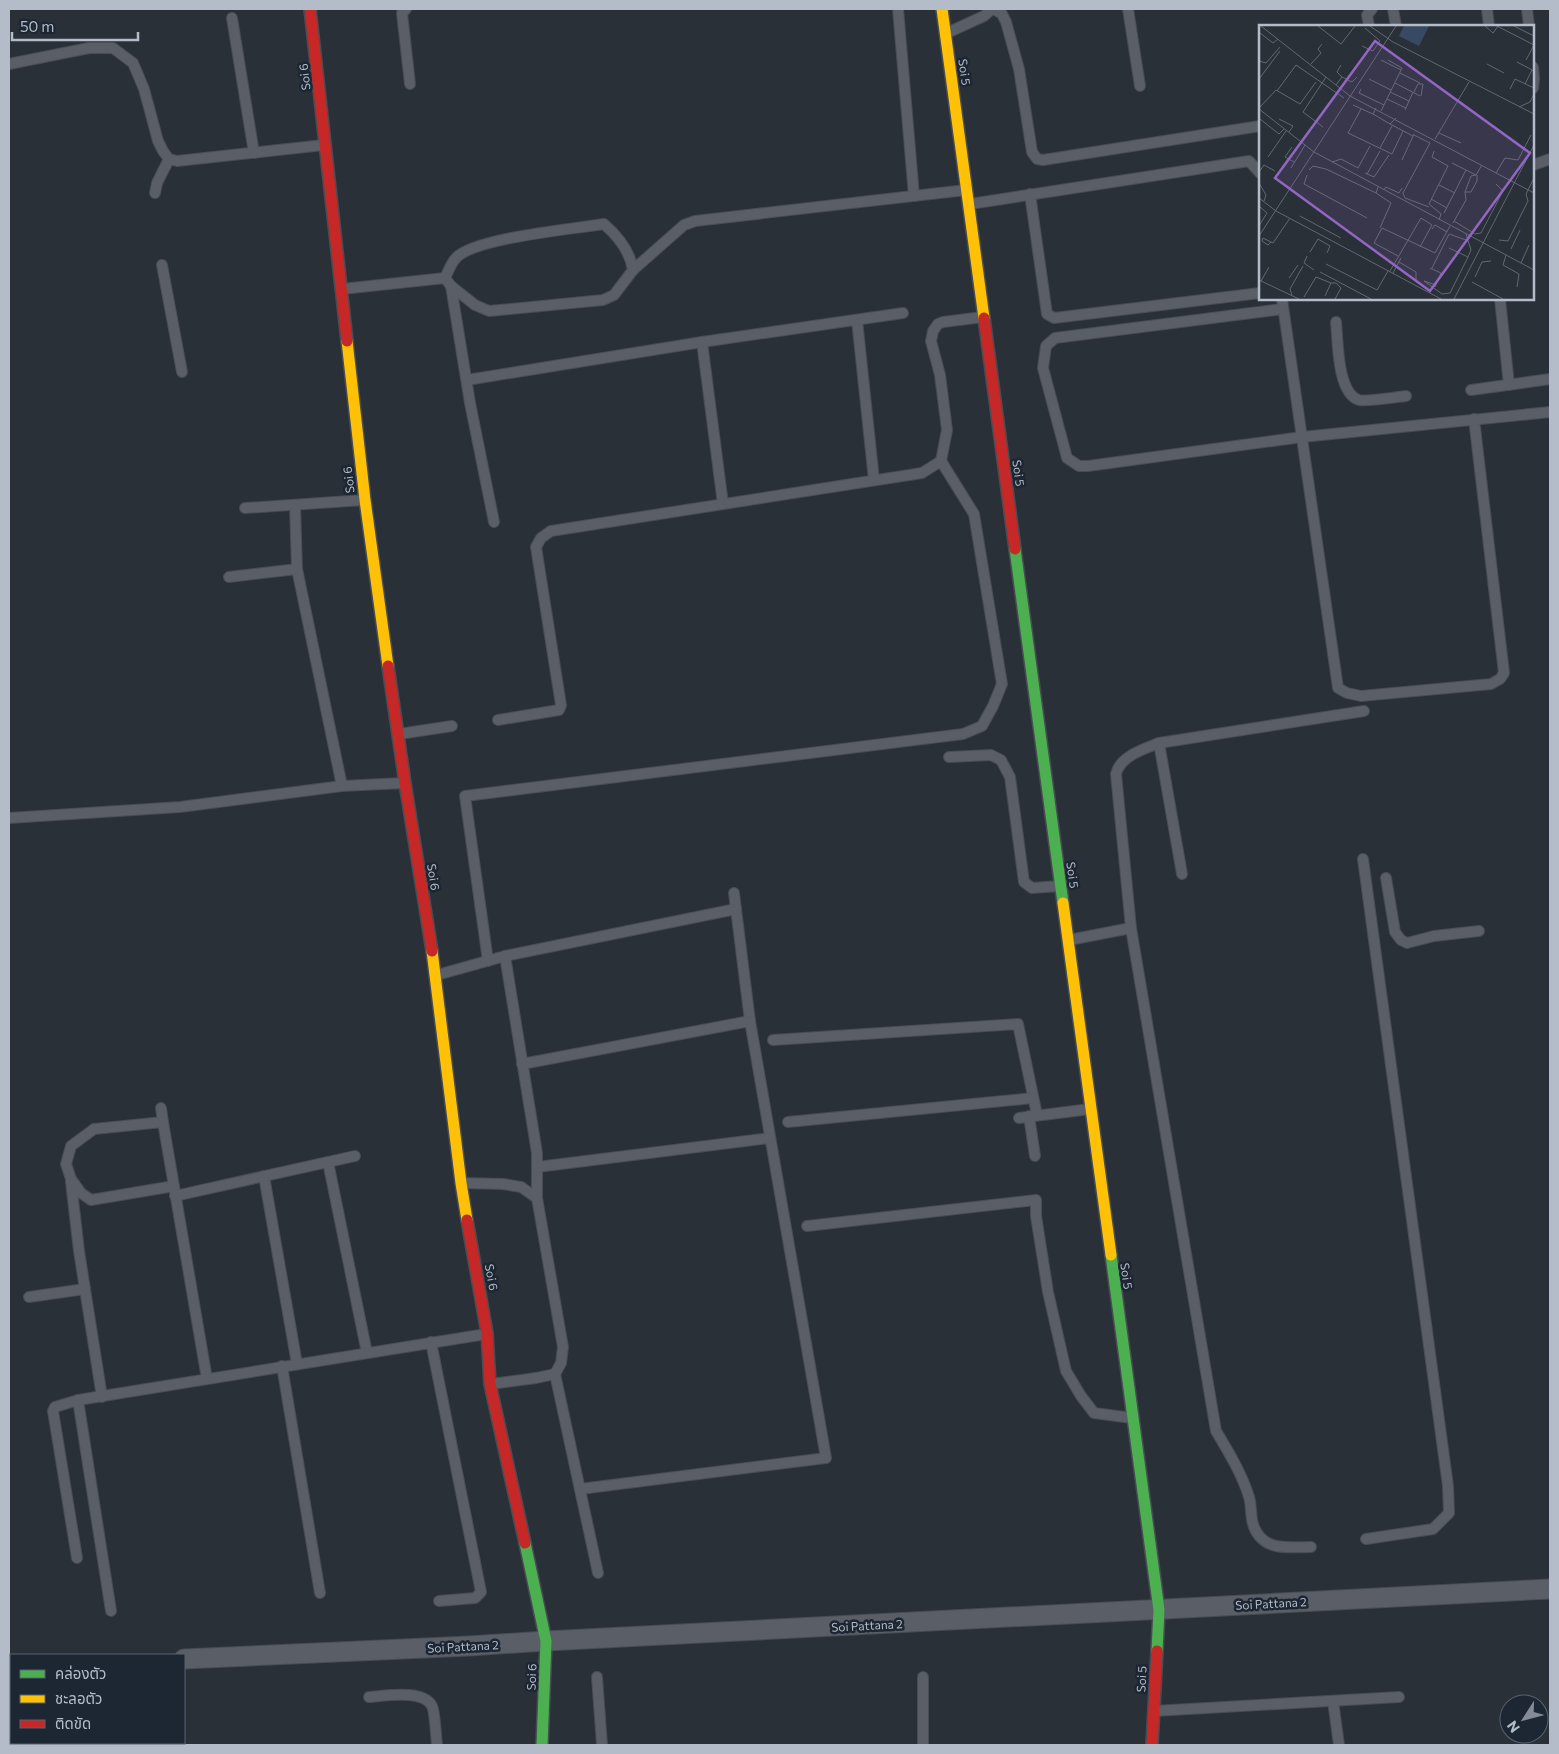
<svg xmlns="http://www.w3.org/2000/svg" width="1559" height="1754" viewBox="0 0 1559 1754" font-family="Commissioner,'Noto Sans Thai',sans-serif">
  <rect width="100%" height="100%" fill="#2a3038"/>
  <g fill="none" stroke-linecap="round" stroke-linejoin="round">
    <defs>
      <g id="lane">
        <polyline points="406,9 402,13 410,84"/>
        <polyline points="898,9 914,196"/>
        <polyline points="994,9 1002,14 1006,22 1019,69 1032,152 1037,159 1043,160 1260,126"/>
        <polyline points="1128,9 1140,86"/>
        <polyline points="1393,9 1396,26"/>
        <polyline points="1487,9 1489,26"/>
        <polyline points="1527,9 1529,26"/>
        <polyline points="232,18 254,153"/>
        <polyline points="1369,26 1367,15 1372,9"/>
        <polyline points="947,33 984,16 992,9"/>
        <polyline points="9,64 89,48 113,48 133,63 144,89 158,141 163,151 169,159 177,161 324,145"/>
        <polyline points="1533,67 1534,79 1533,88"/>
        <polyline points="1533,165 1550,159"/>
        <polyline points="155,193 157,183 169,159"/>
        <polyline points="1030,194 1047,314 1054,318 1260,293"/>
        <polyline points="970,204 1249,161 1260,173"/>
        <polyline points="162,265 182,372"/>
        <path d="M 445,278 C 448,272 451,263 456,258 C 474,238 574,229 604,224 C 619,237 630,251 633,270 L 684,225 L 695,221 L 966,190"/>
        <polyline points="451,286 475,305 489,311 603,300 614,295 633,270"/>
        <polyline points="342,289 445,278 451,286 470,403 494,522"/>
        <polyline points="1282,299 1338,688 1347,693 1361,696 1491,684 1500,679 1504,673 1474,419"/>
        <polyline points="1500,299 1509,385"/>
        <polyline points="1283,309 1055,338 1046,346 1043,368 1067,458 1079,466 1088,466 1302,437 1550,412"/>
        <polyline points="857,320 874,480"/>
        <path d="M 1336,322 C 1338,341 1337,393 1359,400 C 1367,402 1396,397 1406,396"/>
        <polyline points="702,342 723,504"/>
        <polyline points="467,380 702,342 903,313"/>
        <polyline points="1471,390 1550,379"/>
        <polyline points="245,508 364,500"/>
        <polyline points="297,569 342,786"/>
        <polyline points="229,577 297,569 295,505"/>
        <polyline points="498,720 559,710 561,705 536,547 541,538 551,531 922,473 941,461 947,430 940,375 931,341 933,331 938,324 943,322 983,317"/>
        <polyline points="399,734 452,726"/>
        <polyline points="1159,743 1182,874"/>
        <polyline points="949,757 991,755 1001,760 1010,777 1024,882 1032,888 1060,886"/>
        <polyline points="9,818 180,807 342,786 404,783"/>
        <polyline points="1363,859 1448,1486 1449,1513 1433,1529 1366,1539"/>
        <polyline points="1386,878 1395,932 1401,940 1407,943 1434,936 1479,931"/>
        <polyline points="734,893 750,1021"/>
        <path d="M 1131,928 L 1116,774 C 1120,756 1144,749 1159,743 L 1364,711"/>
        <path d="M 1069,940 L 1131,928 L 1216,1431 C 1228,1451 1242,1474 1249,1497 C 1252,1506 1250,1518 1254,1527 C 1264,1552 1289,1547 1311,1547"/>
        <polyline points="505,956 537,1153 537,1198"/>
        <polyline points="488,961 465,796 963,734 982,726 993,706 1002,684 974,514 941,461"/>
        <polyline points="437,975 505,956 736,909"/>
        <polyline points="773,1040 1018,1024 1037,1115"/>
        <polyline points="522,1064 750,1021 826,1458 580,1489"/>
        <polyline points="161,1108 163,1122 94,1129 71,1146 66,1164 71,1179 81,1193 91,1200 174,1186"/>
        <polyline points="1029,1116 1035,1156"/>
        <polyline points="1019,1118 1090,1109"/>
        <polyline points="163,1122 207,1379"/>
        <polyline points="788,1122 1033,1098"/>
        <polyline points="328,1162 367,1353"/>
        <polyline points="537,1167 770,1138"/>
        <polyline points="264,1176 297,1364"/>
        <polyline points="71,1182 79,1251 102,1397"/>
        <polyline points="462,1183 503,1184 521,1187 537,1198 563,1347 561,1363 555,1374"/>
        <polyline points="175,1196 355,1156"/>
        <polyline points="807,1226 1036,1200 1036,1216 1048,1292 1066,1371 1081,1396 1094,1413 1132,1418"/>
        <polyline points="29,1297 85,1289"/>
        <polyline points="431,1342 481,1592 475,1598 439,1601"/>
        <polyline points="282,1366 320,1593"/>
        <polyline points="491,1384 536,1378 555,1374 598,1573"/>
        <polyline points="78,1400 111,1611"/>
        <polyline points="77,1558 53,1411 55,1407 78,1400 486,1334"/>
        <polyline points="597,1677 602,1745"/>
        <polyline points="923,1677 923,1745"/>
        <path d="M 369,1697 C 385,1696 423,1689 432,1706 C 435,1712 436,1737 437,1745"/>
        <polyline points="1333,1701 1339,1745"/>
        <polyline points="1154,1711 1399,1697"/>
        <polyline points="9,1717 11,1717"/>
        <polyline points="97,1743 98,1745"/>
      </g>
      <g id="street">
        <polyline points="184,1659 469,1646 546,1641 1550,1589"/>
        <polyline points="9,1667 11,1667"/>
      </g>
      <g id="fast">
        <polyline points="1015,549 1063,903"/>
        <polyline points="1111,1255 1159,1610 1157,1651"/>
        <polyline points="525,1543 546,1641 542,1745"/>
      </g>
      <g id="slow">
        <polyline points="942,9 984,318"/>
        <polyline points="347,341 365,500 388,666"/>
        <polyline points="1063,903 1111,1255"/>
        <polyline points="432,951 461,1183 467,1220"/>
      </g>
      <g id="jam">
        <polyline points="310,9 347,341"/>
        <polyline points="984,318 1015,549"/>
        <polyline points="388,666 405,783 432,951"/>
        <polyline points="467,1220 487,1333 490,1384 525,1543"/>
        <polyline points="1152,1745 1157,1651"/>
      </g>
    </defs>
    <use href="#lane" stroke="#484c53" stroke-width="12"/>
    <use href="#street" stroke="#484c53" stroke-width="21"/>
    <use href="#fast" stroke="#484c53" stroke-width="14"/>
    <use href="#slow" stroke="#484c53" stroke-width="14"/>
    <use href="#jam" stroke="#484c53" stroke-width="14"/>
    <use href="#lane" stroke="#5a5e66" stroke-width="10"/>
    <use href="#street" stroke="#5a5e66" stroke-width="19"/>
    <use href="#fast" stroke="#4caf50" stroke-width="11"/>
    <use href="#slow" stroke="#ffc107" stroke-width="11"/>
    <use href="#jam" stroke="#c62828" stroke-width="11"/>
  </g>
  <g text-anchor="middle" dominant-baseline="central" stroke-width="5" stroke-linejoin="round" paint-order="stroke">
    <g font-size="12" fill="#b4bcc9" stroke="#1d2633">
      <text transform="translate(965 72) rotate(82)">Soi 5</text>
      <text transform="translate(304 77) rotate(-96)">Soi 6</text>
      <text transform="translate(1019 473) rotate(82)">Soi 5</text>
      <text transform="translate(348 480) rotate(-96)">Soi 6</text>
      <text transform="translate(1073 875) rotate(82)">Soi 5</text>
      <text transform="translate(434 877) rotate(81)">Soi 6</text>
      <text transform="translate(1127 1276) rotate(82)">Soi 5</text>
      <text transform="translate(492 1277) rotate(80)">Soi 6</text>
      <text transform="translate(1271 1603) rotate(-3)">Soi Pattana 2</text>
      <text transform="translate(867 1625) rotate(-3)">Soi Pattana 2</text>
      <text transform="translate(463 1646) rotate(-3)">Soi Pattana 2</text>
      <text transform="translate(531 1677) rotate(-88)">Soi 6</text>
      <text transform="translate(1141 1679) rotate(-87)">Soi 5</text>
    </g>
  </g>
  <g transform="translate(1259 25)">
    <rect width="275" height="275" fill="#2a3038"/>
    <path d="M 145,1 L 170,1 L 160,21 L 140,11 Z" fill="#384963"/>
    <path fill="none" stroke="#616872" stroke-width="1" d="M 2,1 L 91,71 L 275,168M 59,1 L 82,19 L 96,1M 111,1 L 134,17 L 275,89M 226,1 L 234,8 L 239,1M 238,1 L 275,20M 255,1 L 275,11M 1,8 L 14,18 L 19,14M 103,21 L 114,26 L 121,16 L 106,3M 122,35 L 142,45M 267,35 L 275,20M 0,36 L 7,38 L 21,22M 258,37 L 275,46M 52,39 L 62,28 L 59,24 L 63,19M 228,39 L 245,48M 82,40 L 78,47 L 83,52M 141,48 L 161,58M 0,54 L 21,26M 110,54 L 132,65M 136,58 L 161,71M 266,59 L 273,45M 77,60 L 83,52 L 93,57 L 98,52M 102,64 L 100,68 L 125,80M 251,64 L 256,54 L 275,63M 17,65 L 41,79 L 57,57M 18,66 L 37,40 L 85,73M 131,67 L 150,76M 155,67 L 159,59 L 164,59 L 162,71M 128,74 L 147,83M 94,80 L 114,89 L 117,83M 260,82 L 271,77 L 275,69M 0,83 L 17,65M 0,84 L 55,127 L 275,245M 102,84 L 89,108 L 133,129 L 144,106M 146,85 L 154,67M 122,86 L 143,43 L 129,35M 114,89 L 131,99 L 137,93M 1,94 L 20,109 L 25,104M 20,94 L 34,101 L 30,107M 131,99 L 154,111M 64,102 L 44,87 L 67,52M 180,108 L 202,118M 155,110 L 171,118 L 144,168 L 146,173 L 170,182M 176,114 L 210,57M 33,122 L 26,132 L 35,137M 121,123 L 133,101M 175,126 L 173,132 L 189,141 L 170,179 L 182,189 L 180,195M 9,132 L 27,106M 143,135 L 155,109M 73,137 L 82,134 L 99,143 L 111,121M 193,138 L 217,150 L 223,140M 32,143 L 46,120M 50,145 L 54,141 L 67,144 L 117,168 L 119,162M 0,147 L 5,140 L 16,146M 106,148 L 115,152 L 130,130M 237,148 L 246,133 L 259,135 L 272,110M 108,149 L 121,126M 48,150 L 45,159 L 108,193M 0,158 L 7,170 L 5,176M 180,160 L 196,168M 125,165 L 127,162 L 140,168 L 143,163M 206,167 L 212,151 L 217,150M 117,168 L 132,178 L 121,203M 0,173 L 17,186 L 182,274M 172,174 L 188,183M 0,181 L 8,188 L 0,201M 185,188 L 207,145M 41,191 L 82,213M 195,196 L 216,209 L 222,208 L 244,166 L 237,159M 194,198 L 207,175 L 206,167 L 212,167 L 218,156 L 218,150M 173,204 L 176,200 L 188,207M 207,209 L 212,225 L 209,232M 0,211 L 137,1M 59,214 L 71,221 L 68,228M 240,215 L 249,216 L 269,176 L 267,169 L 275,153M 12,217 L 9,220 L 3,216 L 4,213 L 14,218 L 31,193M 252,224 L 261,205M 51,227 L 59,214M 247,230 L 244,240 L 260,249 L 258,262M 48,231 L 45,238 L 55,245M 139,231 L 115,218 L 123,203 L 176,228 L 191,201M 140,237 L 157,247 L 157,255M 262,238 L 270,220M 67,239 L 118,265 L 129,246M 171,243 L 182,248 L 176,262M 173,243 L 190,209 L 207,215M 131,246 L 162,193 L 173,200 L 161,222M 61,247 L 112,274M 134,248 L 142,233M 216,252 L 223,237 L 232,236M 30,253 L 39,240M 0,255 L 40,274M 2,256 L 10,242M 213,257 L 244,274M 177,260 L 165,256 L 183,269 L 191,268 L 209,232 L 190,223M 33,270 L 31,264 L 44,241M 66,271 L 72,258 L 77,258 L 82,263 L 76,274M 45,272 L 57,252 L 72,258M 195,274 L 275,120"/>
    <path fill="#9266c3" fill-opacity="0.15" stroke="#9266c3" stroke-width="2.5" d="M 116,16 L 271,128 L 171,266 L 16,153 Z"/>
    <rect width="275" height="275" fill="none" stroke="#b4bcc9" stroke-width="2.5"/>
  </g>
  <rect width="1559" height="1754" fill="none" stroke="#b4bcc9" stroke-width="20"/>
  <rect x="10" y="1654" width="175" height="90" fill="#1d2633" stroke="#59626f"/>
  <rect x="20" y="1670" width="25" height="8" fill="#4caf50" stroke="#59626f"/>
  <text x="55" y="1679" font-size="15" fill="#b4bcc9">คล่องตัว</text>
  <rect x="20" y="1695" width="25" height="8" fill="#ffc107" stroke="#59626f"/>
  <text x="55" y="1704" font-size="15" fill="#b4bcc9">ชะลอตัว</text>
  <rect x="20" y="1720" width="25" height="8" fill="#c62828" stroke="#59626f"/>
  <text x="55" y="1729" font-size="15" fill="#b4bcc9">ติดขัด</text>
  <g transform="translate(1524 1719) rotate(234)"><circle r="24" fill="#1d2633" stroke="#59626f"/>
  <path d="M0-4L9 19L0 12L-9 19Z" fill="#848b96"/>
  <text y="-8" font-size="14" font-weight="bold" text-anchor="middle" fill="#b4bcc9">N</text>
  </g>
  <path d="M12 32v8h126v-8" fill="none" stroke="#b4bcc9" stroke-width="2.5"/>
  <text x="20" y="32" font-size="15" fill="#b4bcc9" stroke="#1d2633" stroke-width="4" paint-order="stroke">50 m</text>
</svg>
